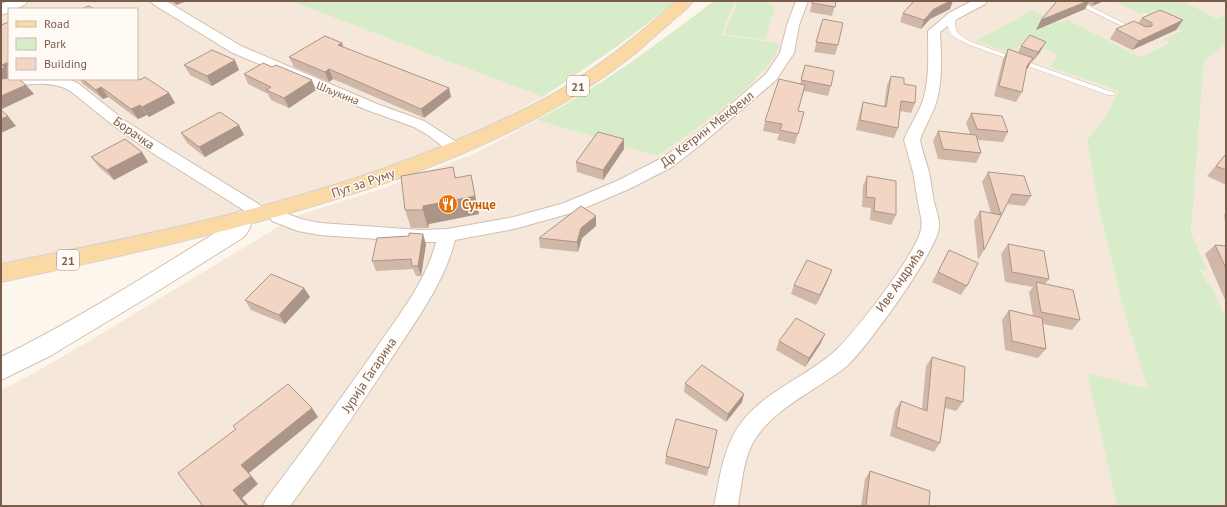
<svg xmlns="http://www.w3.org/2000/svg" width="1227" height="507" viewBox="0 0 1227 507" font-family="'PT Sans',sans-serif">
  <rect width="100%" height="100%" fill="#fdf6ec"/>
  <g fill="#f5e8da">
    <polygon points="33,1 290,1 543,97 460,142 378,172 271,204 1,273 1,15 9,11 9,79 137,79 137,9 14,9"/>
    <polygon points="735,1 1113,1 1181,30 1163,40 1169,42 1140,57 1068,20 1059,24 1033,10 1022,42 1059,54 1050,67 1120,91 1107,115 1087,140 1098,204 1122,304 1149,390 1087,373 1117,506 1,506 1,390 16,383 91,340 296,216 384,188 474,154 537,120 656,156 689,134 760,76 780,43 720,35"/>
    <polygon points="1183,1 1226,1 1226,15 1216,18"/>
    <polygon points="1226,44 1226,319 1210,283 1207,283 1201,269 1208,271 1191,233 1204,61"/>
  </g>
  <g fill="#d8ecc9">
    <polygon points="290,1 677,1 619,45 543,97"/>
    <path d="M 714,1 L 735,1 L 721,35 L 780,43 C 772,78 687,136 656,156 L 537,120 C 600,87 657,44 714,1 Z"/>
    <path d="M 738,1 C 751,1 764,0 775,6 L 765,40 L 724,34 Z"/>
    <polygon points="1113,1 1183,1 1216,18 1226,15 1226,44 1204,61 1191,233 1208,271 1201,270 1207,283 1210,283 1226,319 1226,506 1117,506 1087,373 1148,389 1122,304 1098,204 1087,140 1107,115 1119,91 1050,67 1058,54 1022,42 1013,54 976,41 1033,10 1058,23 1068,20 1140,57 1169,43 1163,39 1181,31 1144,13 1141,14"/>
  </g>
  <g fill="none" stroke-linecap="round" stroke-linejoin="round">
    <defs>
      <g id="service">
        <polygon points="1071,1 1079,1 1139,31 1134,32"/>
        <path d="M 951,15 L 956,16 C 952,34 960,36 974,43 L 1115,93 L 1114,95 L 1108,95 L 970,45 C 955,38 942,33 951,15 Z"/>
      </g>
      <g id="minor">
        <polygon points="151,1 166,1 241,46 377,104 424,121 461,145 464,149 461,153 456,154 451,153 428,135 414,127 367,110 231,52 153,4"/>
        <path d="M 796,1 L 808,1 L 799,25 L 794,53 L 776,80 L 704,142 L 672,167 L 629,189 L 575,212 L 514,229 L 455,240 C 445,280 421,313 399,347 C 366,397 333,447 298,495 L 290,506 L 263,506 L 267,498 C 304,449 340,400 375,350 C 398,316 426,282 436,242 L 421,242 L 320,235 L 298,231 L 272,221 L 268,210 L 270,206 L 276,204 L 282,206 L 285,213 L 301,219 L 320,223 L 421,230 L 447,229 L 514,217 L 564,203 L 617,181 L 660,159 L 694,136 L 766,74 L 780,53 L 787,25 Z"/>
        <path d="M 972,1 L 987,1 L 985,4 L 957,19 L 940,32 C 941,56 943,80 936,103 C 932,116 924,127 920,140 C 922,151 926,161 929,172 C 931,182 932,192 934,202 C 936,210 940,220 939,228 C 936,252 866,349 847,366 C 817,390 777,406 755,439 C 743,458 742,484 738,506 L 714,506 C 720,478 723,447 741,423 C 765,391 804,378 834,352 C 853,335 918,252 921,229 C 923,220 919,210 918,202 C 916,192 915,182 913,172 C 910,161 907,151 904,140 C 909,127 917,116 922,103 C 930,80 928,55 928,31 L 949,13 Z"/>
        <path d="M 11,79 L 69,79 L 79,84 L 124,120 L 161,144 L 257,203 L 262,207 L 267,215 L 264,219 C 253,222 252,217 245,211 L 151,152 L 114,126 L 69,90 C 48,79 23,85 1,89 L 1,81 Z"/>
      </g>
      <g id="secondary">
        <path d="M 9,1 L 28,1 C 24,7 16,9 9,9 L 9,12 L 1,15 L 1,4 Z"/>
        <path d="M 241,211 L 248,214 C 254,223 250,229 244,237 L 153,294 L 50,356 L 1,380 L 1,357 C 80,318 154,271 228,225 L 234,214 Z"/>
      </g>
      <path id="primary" d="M 677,1 L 693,1 C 688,8 681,14 674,19 C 662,30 649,41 637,52 C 530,138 395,184 264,220 C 177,244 89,263 1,282 L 1,264 C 152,234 307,203 450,143 C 488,127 527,110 563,88 C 604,63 641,33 677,1 Z"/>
    </defs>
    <use href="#service" stroke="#d1beb0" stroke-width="1"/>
    <use href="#minor" stroke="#d1beb0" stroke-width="2"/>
    <use href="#secondary" stroke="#d6c0b0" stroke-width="2"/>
    <use href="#primary" stroke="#dad1cd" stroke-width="2"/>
    <use href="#service" fill="#fff" fill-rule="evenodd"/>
    <use href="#minor" fill="#fff" fill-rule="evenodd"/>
    <use href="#secondary" fill="#fff" fill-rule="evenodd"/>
    <use href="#primary" fill="#fbd9a5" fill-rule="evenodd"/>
  </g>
  <g fill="#d1b7a8">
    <polygon points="169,1 187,1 176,5"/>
    <polygon points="812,1 836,1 832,16 810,12"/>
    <polygon points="1057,1 1104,1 1092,6 1088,4 1085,9 1036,30 1041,20"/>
    <polygon points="950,9 930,19 921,29 900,22 903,13"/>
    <polygon points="1142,18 1176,30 1132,50 1110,39 1116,29 1138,23"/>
    <polygon points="823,19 838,45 835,55 814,52"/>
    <polygon points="1021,46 1040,52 1032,62 1031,62 1026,70 1022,92 1016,102 994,96 1003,59 1008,49 1018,52"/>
    <polygon points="343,47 449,88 451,97 424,118 333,79 329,82 294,67 289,57"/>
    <polygon points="184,65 239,70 212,86 190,75"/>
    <polygon points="805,65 831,86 828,96 804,91 798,111 804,112 795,144 777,140 779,134 763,131 765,121 800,84"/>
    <polygon points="244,74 316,90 289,108 271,100 268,94 248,84"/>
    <polygon points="891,76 904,84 915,103 911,113 900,111 898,128 894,138 856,130 860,112 863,102 884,106 887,85"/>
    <polygon points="79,79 137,79 169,93 175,103 149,117 147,115 138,119 108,97 103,99 83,84"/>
    <polygon points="971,113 1008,132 1003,142 977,140 981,153 976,163 938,159 933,141 938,131 970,134 966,123"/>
    <polygon points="181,133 244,135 205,157 187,143"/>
    <polygon points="624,139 624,149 603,180 577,172 576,162"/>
    <polygon points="1226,154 1226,185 1207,176"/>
    <polygon points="91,157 148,162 114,180 99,167"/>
    <polygon points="453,167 456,178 479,214 429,224 428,228 411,228 405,210"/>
    <polygon points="988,172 1031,196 1025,206 1007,204 984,250 978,260 974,221 980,211 991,213 982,182"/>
    <polygon points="867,176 896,215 891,225 870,220 871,208 862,207 863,186"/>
    <polygon points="1226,213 1226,228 1224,215"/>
    <polygon points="596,216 596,226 582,238 578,252 540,248 539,238"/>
    <polygon points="426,244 421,276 416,276 413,269 376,271 372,261"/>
    <polygon points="1008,244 1049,279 1045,284 1080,320 1072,330 1043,324 1046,349 1038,358 1005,350 1002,320 1009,310 1033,316 1029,292 1033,287 1005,282 1001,254"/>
    <polygon points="1215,245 1226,246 1226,302 1205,254"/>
    <polygon points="949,250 967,286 961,295 932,282"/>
    <polygon points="828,280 816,305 791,294 794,285"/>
    <polygon points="304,288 310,297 285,324 251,310 245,300"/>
    <polygon points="779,341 821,343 805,367 776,350"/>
    <polygon points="932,357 963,402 956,411 945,408 940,443 934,452 890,436 895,410 901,401 922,409 926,366"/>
    <polygon points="685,383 744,394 742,402 726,422 684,392"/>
    <polygon points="666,456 709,468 707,476 665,464"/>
    <polygon points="870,471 929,506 861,506 865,479"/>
  </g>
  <g fill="#aa9588">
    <polygon points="174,1 187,1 176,5"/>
    <polygon points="950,1 953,1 950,9 930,19 921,29 924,20 934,9"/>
    <polygon points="1088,1 1089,1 1085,9 1036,30 1041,20"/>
    <polygon points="1095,1 1104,1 1092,6"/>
    <polygon points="1183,20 1176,30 1132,50 1139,41"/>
    <polygon points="1046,42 1040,52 1032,62 1038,52"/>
    <polygon points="342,43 345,52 338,45"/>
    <polygon points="1033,58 1028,68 1021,75 1027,66"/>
    <polygon points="235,60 239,70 212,86 207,76"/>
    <polygon points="9,62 9,78 1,80 1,68 2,65"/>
    <polygon points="329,69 333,79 329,82 325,72"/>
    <polygon points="312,80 316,90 289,108 284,98"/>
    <polygon points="26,85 34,94 2,109 1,108 1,96"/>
    <polygon points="101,87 108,97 103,99 96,90"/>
    <polygon points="449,88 451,97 424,118 421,109"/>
    <polygon points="169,93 175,103 149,117 142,107"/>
    <polygon points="140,105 147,115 138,119 131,109"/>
    <polygon points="8,116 16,126 1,133 1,119"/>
    <polygon points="239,125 244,135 205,157 199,147"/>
    <polygon points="624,139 624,149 603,180 603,170"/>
    <polygon points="142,152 148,162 114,180 107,170"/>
    <polygon points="471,175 479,214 429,224 428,228 423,210 423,206"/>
    <polygon points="596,216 596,226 582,238 578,252 577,242 581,228"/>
    <polygon points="423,234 426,244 421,276 418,266"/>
    <polygon points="832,270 828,280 816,305 820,295"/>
    <polygon points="304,288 310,297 285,324 279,315"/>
    <polygon points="825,334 821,343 805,367 809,358"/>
    <polygon points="744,394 742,402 726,422 728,414"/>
    <polygon points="312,408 318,417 249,473 258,484 242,498 249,506 246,506 233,490 241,465"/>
  </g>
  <g fill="#f3d5c3" stroke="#aa9588">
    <polygon points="812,1 836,1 835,7 812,3"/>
    <polygon points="914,1 950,1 934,9 924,20 903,13"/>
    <polygon points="1057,1 1088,1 1041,20"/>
    <polygon points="89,6 94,9 81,9"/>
    <polygon points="1160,10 1183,20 1139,41 1116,29 1134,21 1146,27 1152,26 1152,23 1142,18"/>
    <polygon points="823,19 843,23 838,45 816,42"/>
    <polygon points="9,22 9,62 2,65 5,68 1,68 1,25"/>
    <polygon points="1030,35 1046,42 1038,52 1021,46"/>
    <polygon points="325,36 342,43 338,45 449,88 421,109 329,69 325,72 289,57"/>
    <polygon points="1008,49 1033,58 1027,66 1022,92 999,86"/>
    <polygon points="212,50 235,60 207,76 184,65"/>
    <polygon points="263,63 272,67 276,65 312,80 284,98 266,90 271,87 244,74"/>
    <polygon points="805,65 834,71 831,86 801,80"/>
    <polygon points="891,76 904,78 904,84 916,86 915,103 901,101 898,128 860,120 863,102 886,107"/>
    <polygon points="145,77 169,93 142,107 140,105 131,109 101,87 96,90 82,79 137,79 137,78 140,80"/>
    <polygon points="9,78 9,79 19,79 26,85 1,96 1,79"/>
    <polygon points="779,79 805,85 798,111 804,112 798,134 780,130 782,124 765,121"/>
    <polygon points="1,110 8,116 1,119"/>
    <polygon points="220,112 239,125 199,147 181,133"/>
    <polygon points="971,113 1002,116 1008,132 977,129"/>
    <polygon points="938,131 976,135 981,153 943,149"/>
    <polygon points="598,132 624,139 603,170 576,162"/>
    <polygon points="125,139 142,152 107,170 91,157"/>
    <polygon points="1226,154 1226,170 1216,166"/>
    <polygon points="453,167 455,178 471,175 475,196 423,206 423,210 405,210 401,176"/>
    <polygon points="988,172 1024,176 1031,196 1012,194 984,250 980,211 1001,215"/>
    <polygon points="867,176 896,181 896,215 874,211 875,198 866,197"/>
    <polygon points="581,206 596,216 581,228 577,242 539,238"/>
    <polygon points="409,233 423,234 418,266 412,266 411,259 372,261 377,238 409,236"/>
    <polygon points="1008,244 1044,251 1049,279 1012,272"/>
    <polygon points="1215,245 1226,246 1226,268"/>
    <polygon points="949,250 978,263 967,286 938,272"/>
    <polygon points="807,260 832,270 820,295 794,285"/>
    <polygon points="271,274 304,288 279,315 245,300"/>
    <polygon points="1036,282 1073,290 1080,320 1041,312"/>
    <polygon points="1009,310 1042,318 1046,349 1012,341"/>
    <polygon points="796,318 825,334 809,358 779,341"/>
    <polygon points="932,357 965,367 963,402 946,397 940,443 896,427 901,401 927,411"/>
    <polygon points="702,365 744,394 728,414 685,383"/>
    <polygon points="288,384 312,408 241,465 251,476 233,490 246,506 203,506 178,473 236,429 233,426"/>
    <polygon points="676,419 717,430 709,468 666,456"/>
    <polygon points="870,471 930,491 929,506 866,506"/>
  </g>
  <defs>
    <symbol id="restaurant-disc" viewBox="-11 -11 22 22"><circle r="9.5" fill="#e8710a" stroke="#fffaf3"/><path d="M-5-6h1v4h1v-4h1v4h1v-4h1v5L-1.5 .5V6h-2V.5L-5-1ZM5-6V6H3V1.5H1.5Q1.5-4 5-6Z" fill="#fff"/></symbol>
  </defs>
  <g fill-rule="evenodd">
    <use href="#restaurant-disc" x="437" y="193" width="22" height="22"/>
  </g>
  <g text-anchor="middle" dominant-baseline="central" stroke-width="3" stroke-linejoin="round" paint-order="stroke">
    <g font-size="11" fill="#7a5c4d" stroke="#fffaf3">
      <text transform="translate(338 93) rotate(22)">Шљукина</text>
    </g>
    <g fill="#fffaf3" stroke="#a28b7f" stroke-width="1">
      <rect x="567" y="76" width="22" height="20" rx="3"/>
      <rect x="57" y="250" width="22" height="20" rx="3"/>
    </g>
    <g font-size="12" font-weight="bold" fill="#7a5c4d">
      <text x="578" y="86">21</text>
      <text x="68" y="260">21</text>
    </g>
    <g font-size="13" fill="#7a5c4d" stroke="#fffaf3">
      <text transform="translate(707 129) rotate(-38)">Др Кетрин Мекфеил</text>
      <text transform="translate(134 133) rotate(35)">Борачка</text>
      <text transform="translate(363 183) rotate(-19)">Пут за Руму</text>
      <text transform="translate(900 280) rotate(-55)">Иве Андрића</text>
      <text transform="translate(369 375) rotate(-56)">Јурија Гагарина</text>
    </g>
    <g font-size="13" font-weight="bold" fill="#c56008" stroke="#fffaf3" text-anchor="start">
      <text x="462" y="204">Сунце</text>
    </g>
  </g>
  <rect width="1227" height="507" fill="none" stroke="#7a5c4d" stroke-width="4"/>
  <rect x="8" y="8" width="130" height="72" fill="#fffaf3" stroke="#cabbb1"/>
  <rect x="16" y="21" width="20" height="6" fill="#fbd9a5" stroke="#cabbb1"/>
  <text x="44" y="28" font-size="12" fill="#7a5c4d">Road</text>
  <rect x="16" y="38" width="20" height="12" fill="#d8ecc9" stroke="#cabbb1"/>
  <text x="44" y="48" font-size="12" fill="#7a5c4d">Park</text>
  <rect x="16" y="58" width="20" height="12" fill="#f3d5c3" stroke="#cabbb1"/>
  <text x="44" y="68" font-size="12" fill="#7a5c4d">Building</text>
</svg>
